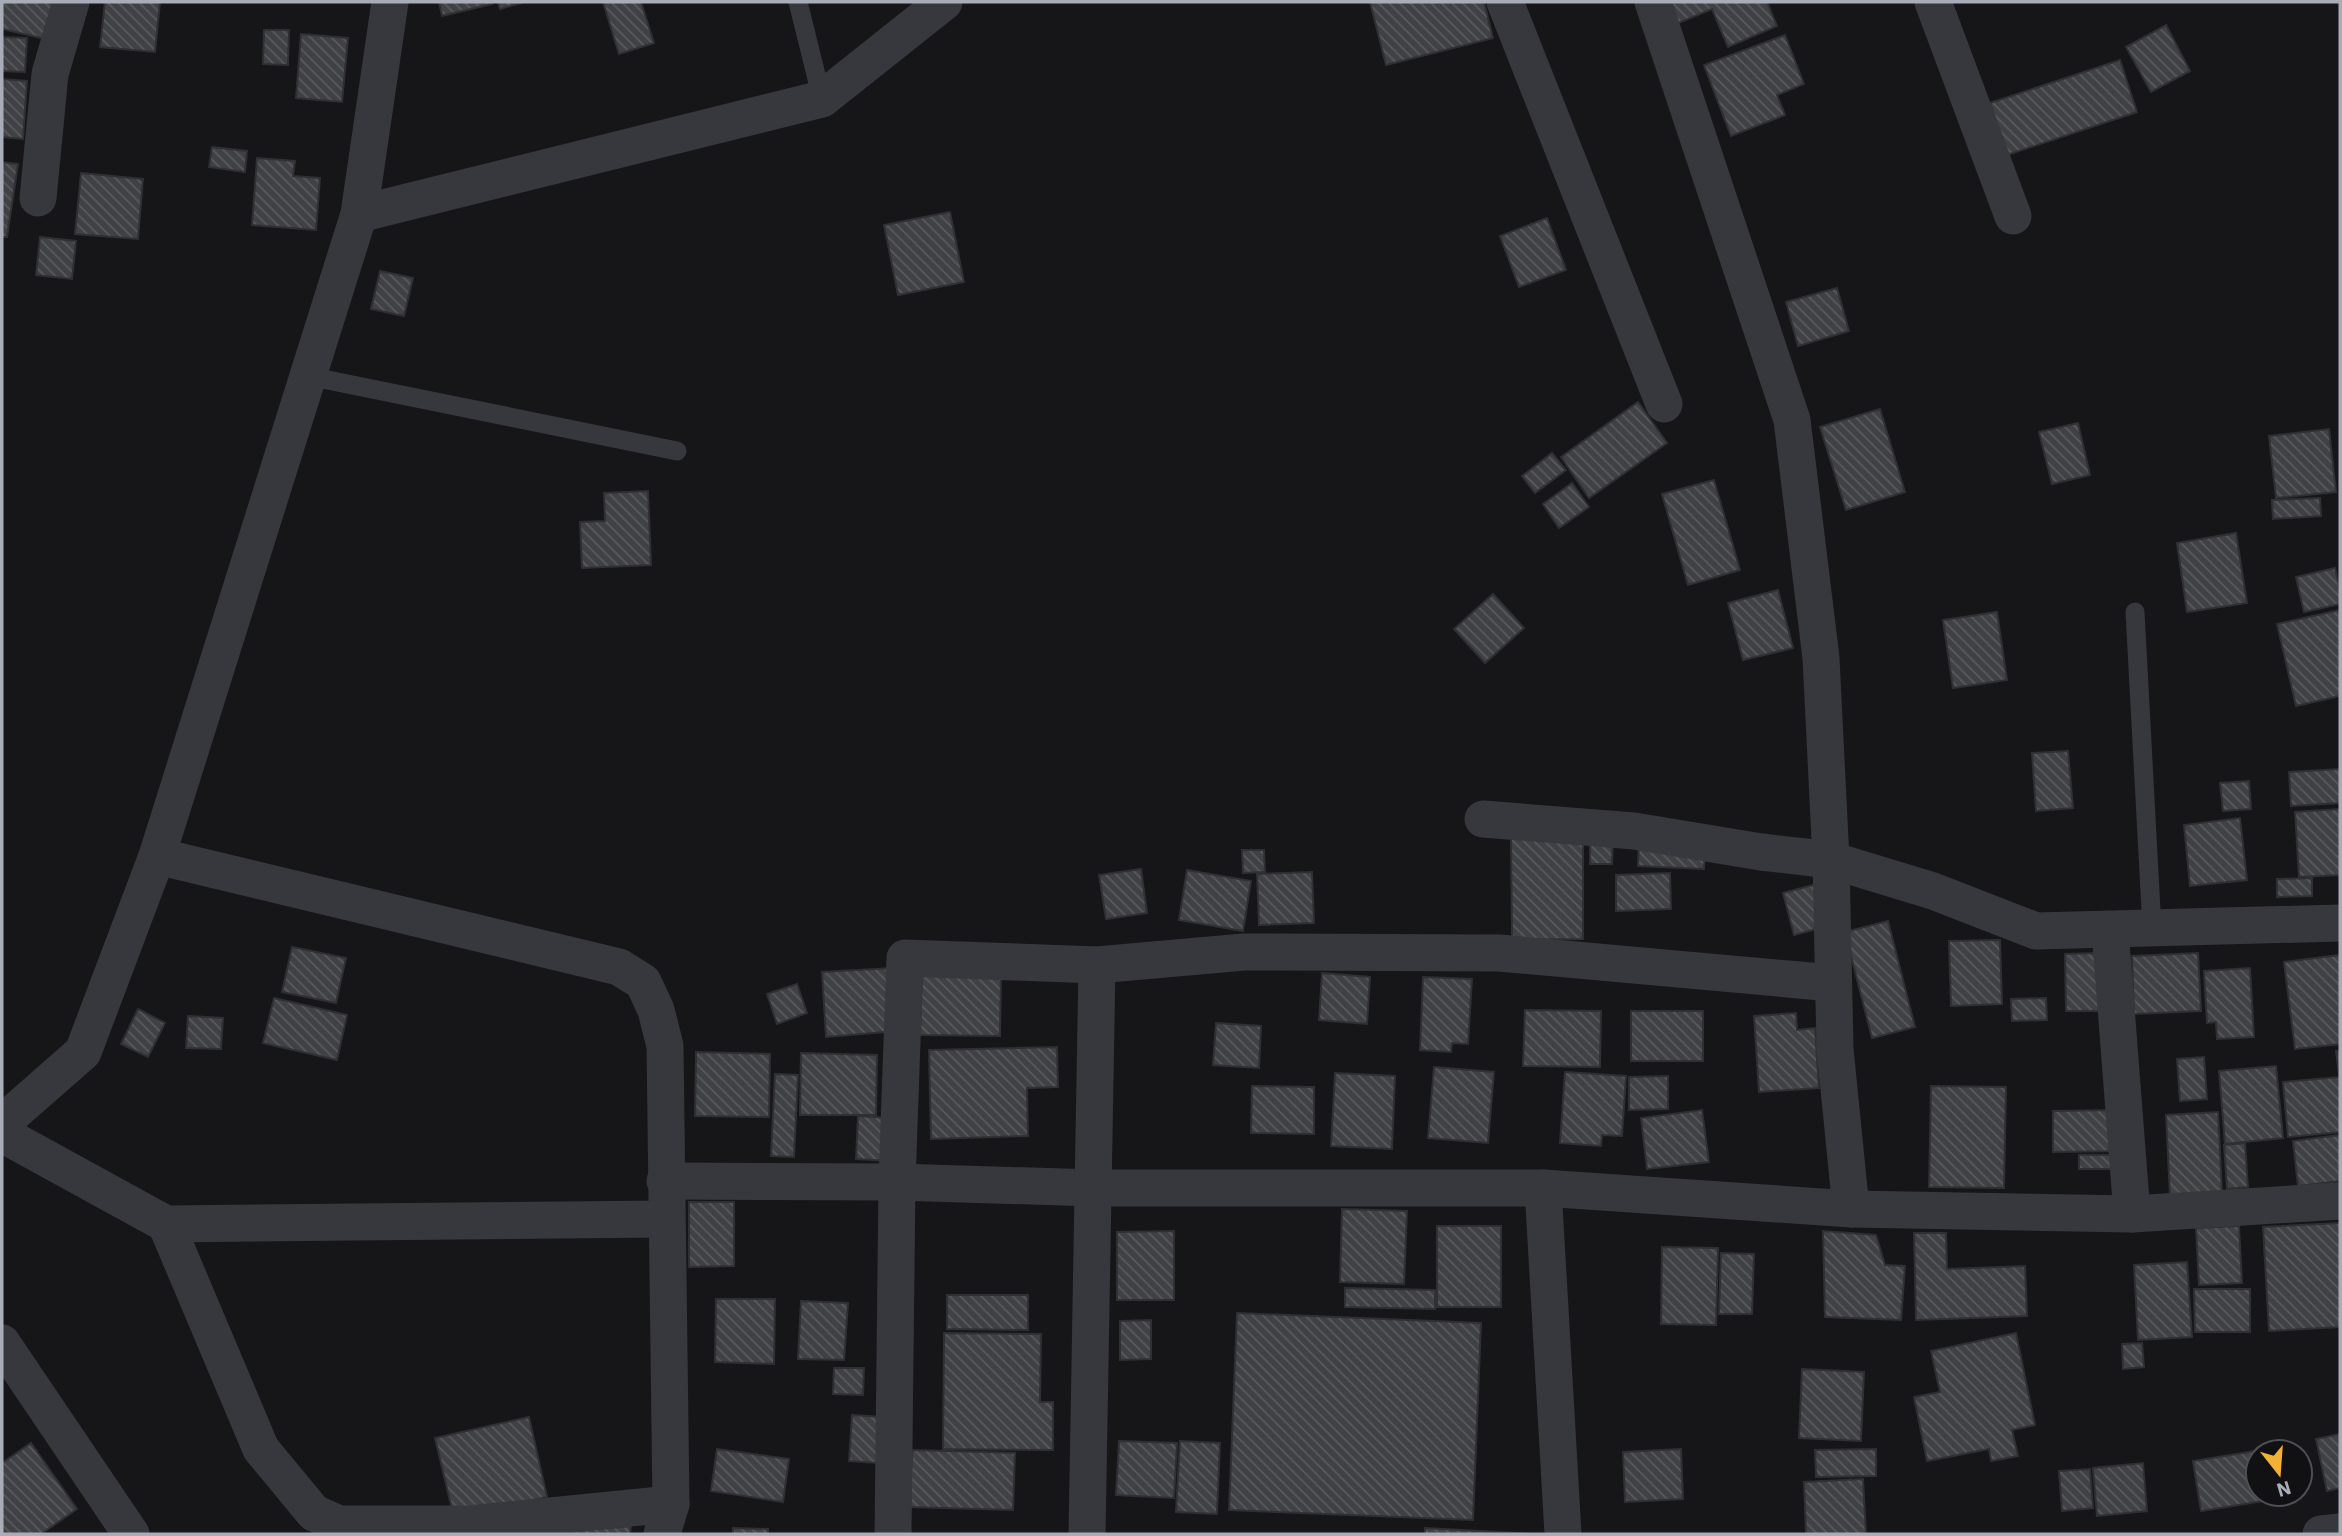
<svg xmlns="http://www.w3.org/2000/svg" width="2342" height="1536" viewBox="0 0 2342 1536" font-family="'IBM Plex Sans',sans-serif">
  <defs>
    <pattern id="building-back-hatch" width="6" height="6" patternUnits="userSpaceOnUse" patternTransform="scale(1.75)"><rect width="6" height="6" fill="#404145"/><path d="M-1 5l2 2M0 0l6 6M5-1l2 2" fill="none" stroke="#595a5e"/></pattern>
  </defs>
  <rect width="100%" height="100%" fill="#161618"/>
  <g fill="url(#building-back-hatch)" stroke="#303034" stroke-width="2">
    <polygon points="2,2 67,2 59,42 2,29"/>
    <polygon points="105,2 160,2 155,52 100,47"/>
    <polygon points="439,2 491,2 492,4 442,16"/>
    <polygon points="498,2 525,2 500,9"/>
    <polygon points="603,2 641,2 654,43 619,54"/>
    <polygon points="1370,2 1484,2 1493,38 1386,65"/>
    <polygon points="1667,2 1767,2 1777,26 1728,47 1712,9 1676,24"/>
    <polygon points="2166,25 2190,71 2151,92 2126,47"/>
    <polygon points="264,30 289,30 288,65 263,64"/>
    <polygon points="301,34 348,38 342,102 296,98"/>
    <polygon points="1785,35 1804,84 1777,95 1785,115 1731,136 1704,65"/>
    <polygon points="2,37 27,38 25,72 2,71"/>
    <polygon points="2120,60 2137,112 2007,155 1990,103"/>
    <polygon points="2,79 27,81 23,139 2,137"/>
    <polygon points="212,147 247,151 245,172 209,167"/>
    <polygon points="257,158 295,161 293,176 320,178 316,230 252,225"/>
    <polygon points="2,162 18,164 7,237 2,237"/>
    <polygon points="81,173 143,179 138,239 75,234"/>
    <polygon points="950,212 964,282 898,295 884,225"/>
    <polygon points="1547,218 1566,270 1519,287 1500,236"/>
    <polygon points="40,237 76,241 72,279 36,275"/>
    <polygon points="380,271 413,278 404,316 371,309"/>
    <polygon points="1837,288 1849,331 1798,346 1786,302"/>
    <polygon points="1638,402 1667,443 1589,498 1561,457"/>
    <polygon points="1880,409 1905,492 1846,510 1820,427"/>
    <polygon points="2078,423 2090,475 2052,484 2039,432"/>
    <polygon points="2329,429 2336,492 2276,498 2269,436"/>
    <polygon points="1552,453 1566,470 1535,493 1522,476"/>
    <polygon points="1714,480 1740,570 1688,585 1662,494"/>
    <polygon points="1572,483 1589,507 1559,528 1543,504"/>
    <polygon points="648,491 651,565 582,568 580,522 605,521 604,493"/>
    <polygon points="2320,498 2321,516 2273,519 2272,500"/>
    <polygon points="2236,533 2247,603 2187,612 2177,543"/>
    <polygon points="2335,568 2340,590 2340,604 2304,612 2296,577"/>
    <polygon points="1778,590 1793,648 1743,660 1728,603"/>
    <polygon points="1493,594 1524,628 1485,663 1454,629"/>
    <polygon points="2340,610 2340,696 2296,706 2277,624"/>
    <polygon points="1997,612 2007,680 1953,688 1943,620"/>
    <polygon points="2068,751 2073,808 2036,811 2032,753"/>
    <polygon points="2340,769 2340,803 2291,806 2289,772"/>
    <polygon points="2249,781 2251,809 2223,811 2220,783"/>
    <polygon points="2340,809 2340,875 2299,877 2295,812"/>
    <polygon points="2240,818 2247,880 2190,886 2184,825"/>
    <polygon points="1590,835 1613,835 1612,864 1590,864"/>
    <polygon points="1583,837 1583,939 1512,940 1511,838"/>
    <polygon points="1639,842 1705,846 1704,869 1638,866"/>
    <polygon points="1242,850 1264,850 1265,872 1243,873"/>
    <polygon points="1141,869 1147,913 1106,919 1099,875"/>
    <polygon points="1187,870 1251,881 1243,931 1179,920"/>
    <polygon points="1312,872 1314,923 1259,925 1257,874"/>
    <polygon points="1670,873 1671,909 1616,911 1616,875"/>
    <polygon points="2312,878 2312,896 2277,897 2277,879"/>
    <polygon points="1817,884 1828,926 1794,935 1783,893"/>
    <polygon points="1888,921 1915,1027 1872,1038 1845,932"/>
    <polygon points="2000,940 2002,1004 1951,1006 1949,941"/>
    <polygon points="292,947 346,958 336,1003 282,992"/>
    <polygon points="2100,953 2101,1011 2066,1011 2065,954"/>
    <polygon points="2198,953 2201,1011 2134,1014 2132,956"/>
    <polygon points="2340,955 2340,1044 2295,1049 2284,962"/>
    <polygon points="893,968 897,1031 826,1037 822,972"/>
    <polygon points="2250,968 2254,1037 2217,1039 2216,1022 2207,1023 2204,971"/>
    <polygon points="1322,973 1370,977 1367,1024 1319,1020"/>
    <polygon points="922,974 1001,976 1000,1036 920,1035"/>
    <polygon points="1423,977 1472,979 1468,1044 1452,1043 1451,1052 1420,1050"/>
    <polygon points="797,984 807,1013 777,1024 767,994"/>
    <polygon points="274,998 347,1015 337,1060 263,1043"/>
    <polygon points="2046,998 2047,1020 2012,1021 2011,999"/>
    <polygon points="138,1009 165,1023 148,1057 121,1044"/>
    <polygon points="1525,1010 1601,1011 1600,1067 1523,1066"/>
    <rect x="1631" y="1011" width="72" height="50"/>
    <polygon points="1796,1013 1797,1030 1815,1028 1819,1088 1759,1092 1754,1016"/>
    <polygon points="188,1016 223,1018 221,1049 186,1048"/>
    <polygon points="1216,1023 1261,1026 1259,1068 1213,1065"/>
    <polygon points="1057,1047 1058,1087 1027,1088 1028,1136 931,1139 929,1050"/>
    <polygon points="2336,1051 2340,1051 2340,1073 2339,1074"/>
    <polygon points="696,1052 770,1054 769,1117 695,1116"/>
    <polygon points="801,1053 877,1055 876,1115 800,1115"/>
    <polygon points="2204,1057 2207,1099 2180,1101 2177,1059"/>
    <polygon points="2276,1066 2283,1138 2225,1144 2219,1071"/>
    <polygon points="1434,1067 1494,1072 1488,1143 1428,1138"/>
    <polygon points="1565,1072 1626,1076 1622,1136 1602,1135 1601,1146 1560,1143"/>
    <polygon points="1335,1073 1395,1076 1392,1149 1331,1146"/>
    <polygon points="775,1074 798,1075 794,1157 771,1156"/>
    <polygon points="1668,1076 1668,1109 1629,1110 1629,1077"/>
    <polygon points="2340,1077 2340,1132 2288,1137 2283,1082"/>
    <polygon points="1252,1086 1314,1087 1314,1134 1251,1133"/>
    <polygon points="1931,1086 2006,1087 2004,1188 1929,1187"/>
    <polygon points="1702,1110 1709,1162 1647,1169 1641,1118"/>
    <polygon points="2118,1110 2119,1151 2053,1152 2053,1111"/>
    <polygon points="2218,1112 2222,1193 2170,1196 2166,1115"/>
    <polygon points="858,1116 893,1118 892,1161 856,1159"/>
    <polygon points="2340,1135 2340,1181 2298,1186 2293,1141"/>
    <polygon points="2245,1143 2248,1187 2227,1189 2224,1145"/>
    <rect x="2079" y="1155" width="38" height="14"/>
    <polygon points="689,1202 734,1202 734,1266 689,1267"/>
    <polygon points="1342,1209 1407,1211 1404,1284 1340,1282"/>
    <polygon points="2340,1223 2340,1327 2269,1331 2263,1227"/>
    <rect x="1437" y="1226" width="64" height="81"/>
    <polygon points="2239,1226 2242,1283 2199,1285 2196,1228"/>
    <polygon points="1174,1231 1174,1300 1117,1300 1117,1232"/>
    <polygon points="1823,1231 1876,1235 1885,1265 1905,1266 1901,1320 1825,1317"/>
    <polygon points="1914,1233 1946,1233 1947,1269 2025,1266 2027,1316 1916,1320"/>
    <polygon points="1662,1247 1718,1248 1716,1325 1661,1324"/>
    <polygon points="1721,1253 1754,1254 1752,1314 1719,1314"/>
    <polygon points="2187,1262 2192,1337 2138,1340 2134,1265"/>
    <polygon points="1345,1288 1435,1290 1435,1309 1345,1307"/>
    <polygon points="2194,1289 2250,1289 2250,1332 2195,1332"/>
    <polygon points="947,1295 1028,1295 1028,1330 947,1329"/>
    <polygon points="716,1299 775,1299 774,1364 715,1362"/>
    <polygon points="801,1301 848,1303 844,1360 798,1359"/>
    <polygon points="1237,1313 1481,1323 1473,1520 1229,1510"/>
    <polygon points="1151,1320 1151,1359 1120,1360 1120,1321"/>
    <polygon points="944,1333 1041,1334 1040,1402 1053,1402 1053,1450 943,1449"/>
    <polygon points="2016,1333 2035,1425 2012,1430 2018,1456 1991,1461 1989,1449 1927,1461 1914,1397 1940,1392 1931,1351"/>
    <polygon points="2142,1343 2144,1367 2123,1369 2122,1344"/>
    <polygon points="834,1368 864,1368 863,1395 833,1394"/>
    <polygon points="1802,1369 1864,1372 1861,1441 1799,1438"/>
    <polygon points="852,1415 882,1417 878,1463 849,1461"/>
    <polygon points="529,1417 547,1497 454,1518 435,1438"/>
    <polygon points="2340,1434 2340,1488 2327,1491 2316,1439"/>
    <polygon points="1119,1441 1177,1443 1174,1498 1116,1495"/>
    <polygon points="1180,1441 1220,1443 1217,1514 1176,1512"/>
    <polygon points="31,1443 77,1509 41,1534 2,1534 2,1463"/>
    <polygon points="2274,1448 2275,1452 2258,1452 2258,1494 2281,1494 2282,1498 2201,1511 2193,1461"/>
    <polygon points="717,1449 789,1459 783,1502 711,1491"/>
    <polygon points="1681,1449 1683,1499 1625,1502 1623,1452"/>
    <polygon points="1876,1449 1876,1476 1816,1477 1815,1450"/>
    <polygon points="912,1450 1015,1453 1013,1510 910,1507"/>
    <polygon points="2143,1463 2147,1511 2097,1516 2093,1468"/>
    <polygon points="2090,1469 2093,1508 2062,1511 2059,1471"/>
    <polygon points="1863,1479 1866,1534 1806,1534 1804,1482"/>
    <polygon points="631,1526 630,1534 540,1534"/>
    <polygon points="733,1528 768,1529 768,1534 733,1534"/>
    <polygon points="1425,1528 1533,1534 1425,1534"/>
  </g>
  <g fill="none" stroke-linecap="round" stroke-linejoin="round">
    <g stroke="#37383d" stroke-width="19">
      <polyline points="798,2 822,99"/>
      <polyline points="308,376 677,451"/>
      <polyline points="2135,612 2152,929"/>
    </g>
    <g stroke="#37383d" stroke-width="37">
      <polyline points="1505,2 1664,404"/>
      <polyline points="1653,2 1792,420 1821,658 1831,860 1835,1049 1851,1209"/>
      <polyline points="1933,2 2013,216"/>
      <polyline points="38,198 50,74 71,2"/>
      <polyline points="359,214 390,2"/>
      <polyline points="1483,819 1634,831 1761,852 1831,860 1933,891 2036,931 2340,923"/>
      <polyline points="157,856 619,967 643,982 656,1010 665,1046 671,1504 662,1534"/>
      <polyline points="2110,930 2132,1214"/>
      <polyline points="2,1123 83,1052 157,856 359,214 822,99 944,2"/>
      <polyline points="2,1134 166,1224 666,1219"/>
      <polyline points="665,1181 897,1182 1095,1188 1543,1188 1851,1209 2132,1214 2340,1201"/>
      <polyline points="1543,1188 1563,1534"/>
      <polyline points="166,1224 261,1449 314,1513 339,1524 469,1524 671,1504"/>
      <polyline points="2,1343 131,1534"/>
      <polyline points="893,1534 897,1182 905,958 1097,965"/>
      <polyline points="1087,1534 1097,965 1244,952 1499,953 1833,983"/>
      <polyline points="2321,1534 2340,1532"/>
    </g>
  </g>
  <rect width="2342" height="1536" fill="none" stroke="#a8adb8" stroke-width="7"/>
  <g transform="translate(2279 1473) rotate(163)"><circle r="33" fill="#111113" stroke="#4d4f55" stroke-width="2"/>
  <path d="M0-5L12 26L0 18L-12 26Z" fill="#f2b134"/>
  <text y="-10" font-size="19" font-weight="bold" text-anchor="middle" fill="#a8adb8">N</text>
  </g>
</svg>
